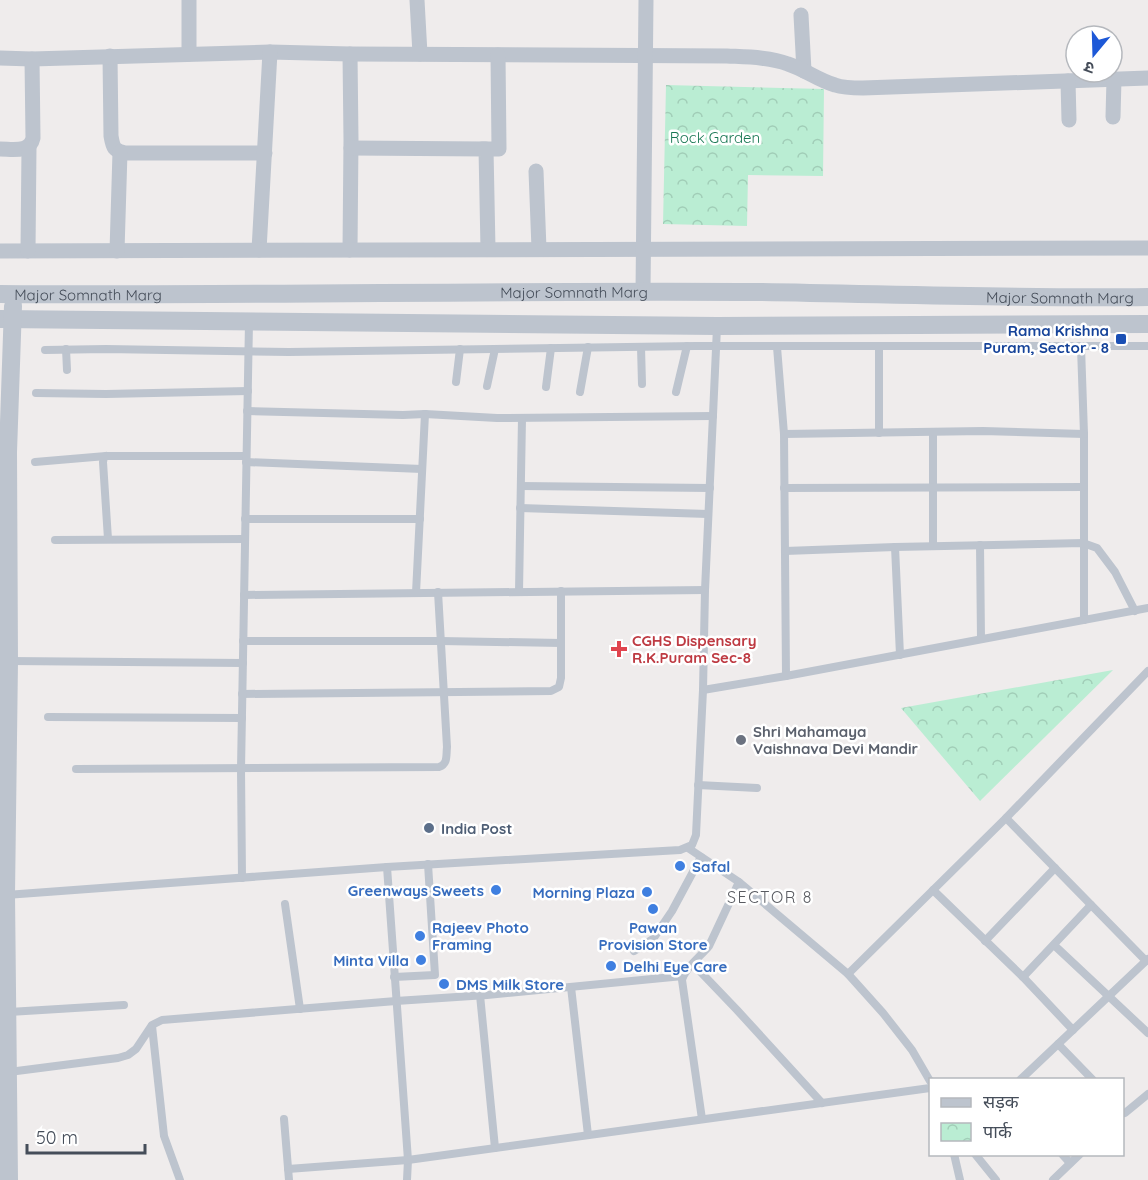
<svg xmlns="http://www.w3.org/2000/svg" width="1148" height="1180" viewBox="0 0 1148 1180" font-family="Quicksand,'Noto Sans Devanagari',sans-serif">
  <defs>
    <pattern id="park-crowns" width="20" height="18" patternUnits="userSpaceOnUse" patternTransform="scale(1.5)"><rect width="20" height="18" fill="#baedd3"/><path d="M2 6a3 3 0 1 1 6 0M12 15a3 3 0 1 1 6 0" fill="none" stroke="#a1cdb7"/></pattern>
  </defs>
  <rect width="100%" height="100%" fill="#efecec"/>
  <g fill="url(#park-crowns)">
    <polygon points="666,85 824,89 823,176 748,175 747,226 663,224"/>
    <polygon points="1113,670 980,801 901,708"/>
  </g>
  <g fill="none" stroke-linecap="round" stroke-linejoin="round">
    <g stroke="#bdc4ce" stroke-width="8">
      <polyline points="641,347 642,384"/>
      <polyline points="777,347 784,434 786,676"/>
      <polyline points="879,347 879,433"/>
      <polyline points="1081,347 1084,434 1084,620"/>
      <polyline points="66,349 67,370"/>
      <polyline points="45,350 106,349 289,352 695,346 1148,346"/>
      <polyline points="456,382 460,349"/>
      <polyline points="487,386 495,349"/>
      <polyline points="546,387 551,348"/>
      <polyline points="580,392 588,347"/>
      <polyline points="676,392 687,346"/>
      <polyline points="36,393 106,394 248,391"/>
      <polyline points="247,411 403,415 425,414 497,418 713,416"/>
      <polyline points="933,432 933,546"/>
      <polyline points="784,434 983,431 1084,434"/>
      <polyline points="106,456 104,457 103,462 108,539"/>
      <polyline points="35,462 106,456 246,456"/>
      <polyline points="246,462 422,469"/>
      <polyline points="521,486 710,488"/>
      <polyline points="784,488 1084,487"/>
      <polyline points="520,508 708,514"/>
      <polyline points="245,519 420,519"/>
      <polyline points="55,540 245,539"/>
      <polyline points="980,545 981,639"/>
      <polyline points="895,547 900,655"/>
      <polyline points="785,551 895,547 1083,543 1097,548 1115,572 1135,611"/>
      <polyline points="519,592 522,418"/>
      <polyline points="416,593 425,414"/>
      <polyline points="244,595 705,590"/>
      <polyline points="243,641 441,641 561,643"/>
      <polyline points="10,661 243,663"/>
      <polyline points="703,690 786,676 1148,608"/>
      <polyline points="242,694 551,691 559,687 561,678 561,591"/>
      <polyline points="48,717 242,718"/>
      <path d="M 76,769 L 439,767 C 448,764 446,756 447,747 L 438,592"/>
      <polyline points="698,785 757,788"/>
      <polyline points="1006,818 1146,961"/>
      <polyline points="688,848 739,882 848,974 883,1013 912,1050 930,1081"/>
      <polyline points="387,867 408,1160 407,1180"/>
      <polyline points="242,878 241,769 249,322"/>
      <polyline points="933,890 1023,977 1073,1030"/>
      <polyline points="6,895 387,867 680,850 692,845 696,835 703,690 705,590 717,327"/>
      <polyline points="285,904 300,1009"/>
      <polyline points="985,941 1055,868"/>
      <polyline points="1054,945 1148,1033"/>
      <polyline points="634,951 653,939 672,911 701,857"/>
      <polyline points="693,964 737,1010 822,1103"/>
      <polyline points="848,974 1006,818 1148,671"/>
      <polyline points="394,977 435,975 428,864"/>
      <polyline points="1023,977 1091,905"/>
      <polyline points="571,987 588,1135"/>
      <polyline points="480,995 495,1148"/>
      <polyline points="9,1012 124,1005"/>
      <polyline points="152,1026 164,1136 180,1180"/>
      <polyline points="1058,1044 1093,1080"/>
      <polyline points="9,1072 118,1058 128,1055 136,1049 152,1025 162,1020 396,1001 487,995 683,976"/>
      <polyline points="1020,1080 1148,959"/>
      <polyline points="1125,1113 1148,1094"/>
      <polyline points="284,1119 289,1180"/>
      <path d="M 702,1119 L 682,980 C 685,968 701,956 709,946 L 739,882"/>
      <polyline points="954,1154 960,1180"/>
      <polyline points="975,1154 996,1180"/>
      <polyline points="1062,1154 1070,1163"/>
      <polyline points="288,1169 408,1160 930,1088"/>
      <polyline points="1053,1180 1080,1154"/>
    </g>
    <g stroke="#bdc4ce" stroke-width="15">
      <polyline points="189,0 189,54"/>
      <polyline points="417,0 420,54"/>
      <polyline points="801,15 804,71"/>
      <polyline points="350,54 351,140 350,250"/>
      <path d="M 110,56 L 111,136 C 113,147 113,150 125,153 L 265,153"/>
      <path d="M 0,58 L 32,59 L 270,52 L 350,54 L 727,56 C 747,57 769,57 788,64 C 804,69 818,80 835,85 C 844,88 854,88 863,88 L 1148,78"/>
      <polyline points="1068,81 1069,120"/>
      <polyline points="1113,117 1114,79"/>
      <polyline points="351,148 486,149 488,249"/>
      <path d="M 0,149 C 13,149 30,153 33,138 L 32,59"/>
      <polyline points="482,149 499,149 498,55"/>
      <polyline points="536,171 539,249"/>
      <polyline points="259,250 270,52"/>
      <polyline points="0,251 1148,248"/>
      <polyline points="28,251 29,147"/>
      <polyline points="117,251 120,152"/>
      <polyline points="643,292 646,0"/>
    </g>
    <g stroke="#bdc4ce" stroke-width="18">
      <path id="s1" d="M 0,294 C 254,296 508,290 762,292 C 890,294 1019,299 1148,297"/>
      <polyline points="0,319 717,326 1148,324"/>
      <polyline points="9,1180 6,895 9,661 8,452 13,306"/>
    </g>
  </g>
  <rect fill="#1a4fb4" stroke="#fff" stroke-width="2" x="1115" y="333" width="12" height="12" rx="3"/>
  <path fill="#e0444e" stroke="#fff" stroke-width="2" d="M616 640h6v6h6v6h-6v6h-6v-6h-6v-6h6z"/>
  <circle fill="#6b7280" stroke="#fff" stroke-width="2" cx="741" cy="740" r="6"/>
  <circle fill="#5c6f8a" stroke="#fff" stroke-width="2" cx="429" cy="828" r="6"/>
  <g fill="#3f7fe0" stroke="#fff" stroke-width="2">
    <circle cx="680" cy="866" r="6"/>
    <circle cx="496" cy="890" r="6"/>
    <circle cx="647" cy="892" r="6"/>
    <circle cx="653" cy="909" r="6"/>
    <circle cx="420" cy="936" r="6"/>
    <circle cx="421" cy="960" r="6"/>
    <circle cx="611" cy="966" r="6"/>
    <circle cx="444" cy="984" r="6"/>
  </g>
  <g text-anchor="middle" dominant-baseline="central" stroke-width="5" stroke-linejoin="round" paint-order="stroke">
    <g font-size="15" fill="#187753" stroke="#fff">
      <text x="715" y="137">Rock Garden</text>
    </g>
    <g font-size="15" fill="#454d59" stroke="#fff">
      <text stroke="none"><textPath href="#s1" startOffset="574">Major Somnath Marg</textPath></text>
      <text stroke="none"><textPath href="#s1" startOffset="88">Major Somnath Marg</textPath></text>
      <text stroke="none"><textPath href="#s1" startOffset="1060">Major Somnath Marg</textPath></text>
    </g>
    <g font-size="15" font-weight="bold" fill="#164399" stroke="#fff" text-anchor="end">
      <text x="1109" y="330">Rama Krishna<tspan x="1109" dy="17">Puram, Sector - 8</tspan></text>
    </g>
    <g font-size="15" font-weight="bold" fill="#be3a42" stroke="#fff" text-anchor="start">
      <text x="632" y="640">CGHS Dispensary<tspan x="632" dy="17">R.K.Puram Sec-8</tspan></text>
    </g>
    <g font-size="15" font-weight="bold" fill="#5b616d" stroke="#fff" text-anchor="start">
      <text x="753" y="731">Shri Mahamaya<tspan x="753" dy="17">Vaishnava Devi Mandir</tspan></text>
    </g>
    <g font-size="15" font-weight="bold" fill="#4e5e75" stroke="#fff" text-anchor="start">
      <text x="441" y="828">India Post</text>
    </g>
    <g font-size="15" font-weight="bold" fill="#366cbe" stroke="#fff" text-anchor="start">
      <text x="692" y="866">Safal</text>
      <text x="484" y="890" text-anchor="end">Greenways Sweets</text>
      <text x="635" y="892" text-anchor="end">Morning Plaza</text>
      <text x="432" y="927">Rajeev Photo<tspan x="432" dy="17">Framing</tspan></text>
      <text x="653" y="927" text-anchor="middle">Pawan<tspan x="653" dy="17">Provision Store</tspan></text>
      <text x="409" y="960" text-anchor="end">Minta Villa</text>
      <text x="623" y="966">Delhi Eye Care</text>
      <text x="456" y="984">DMS Milk Store</text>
    </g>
    <g font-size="16" letter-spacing="1.5" fill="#595b61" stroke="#fff">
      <text x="770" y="897">SECTOR 8</text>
    </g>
  </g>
  <rect x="929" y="1078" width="195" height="78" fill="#ffffff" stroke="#b5b8bd" stroke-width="1.5"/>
  <rect x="941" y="1098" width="30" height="9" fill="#bdc4ce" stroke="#b5b8bd" stroke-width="1.5"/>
  <text x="983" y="1108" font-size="18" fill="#454d59">सड़क</text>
  <rect x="941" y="1123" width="30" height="18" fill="url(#park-crowns)" stroke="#b5b8bd" stroke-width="1.5"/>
  <text x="983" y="1138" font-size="18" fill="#454d59">पार्क</text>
  <g transform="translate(1094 54) rotate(199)"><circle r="28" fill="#ffffff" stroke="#b5b8bd" stroke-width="1.5"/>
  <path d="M0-4.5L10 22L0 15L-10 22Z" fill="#1d58d7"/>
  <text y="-9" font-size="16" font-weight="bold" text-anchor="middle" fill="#454d59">उ</text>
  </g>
  <path d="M27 1144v9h118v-9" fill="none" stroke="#454d59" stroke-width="3"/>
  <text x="36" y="1144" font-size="18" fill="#454d59" stroke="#ffffff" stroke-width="4.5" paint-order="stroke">50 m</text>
</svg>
